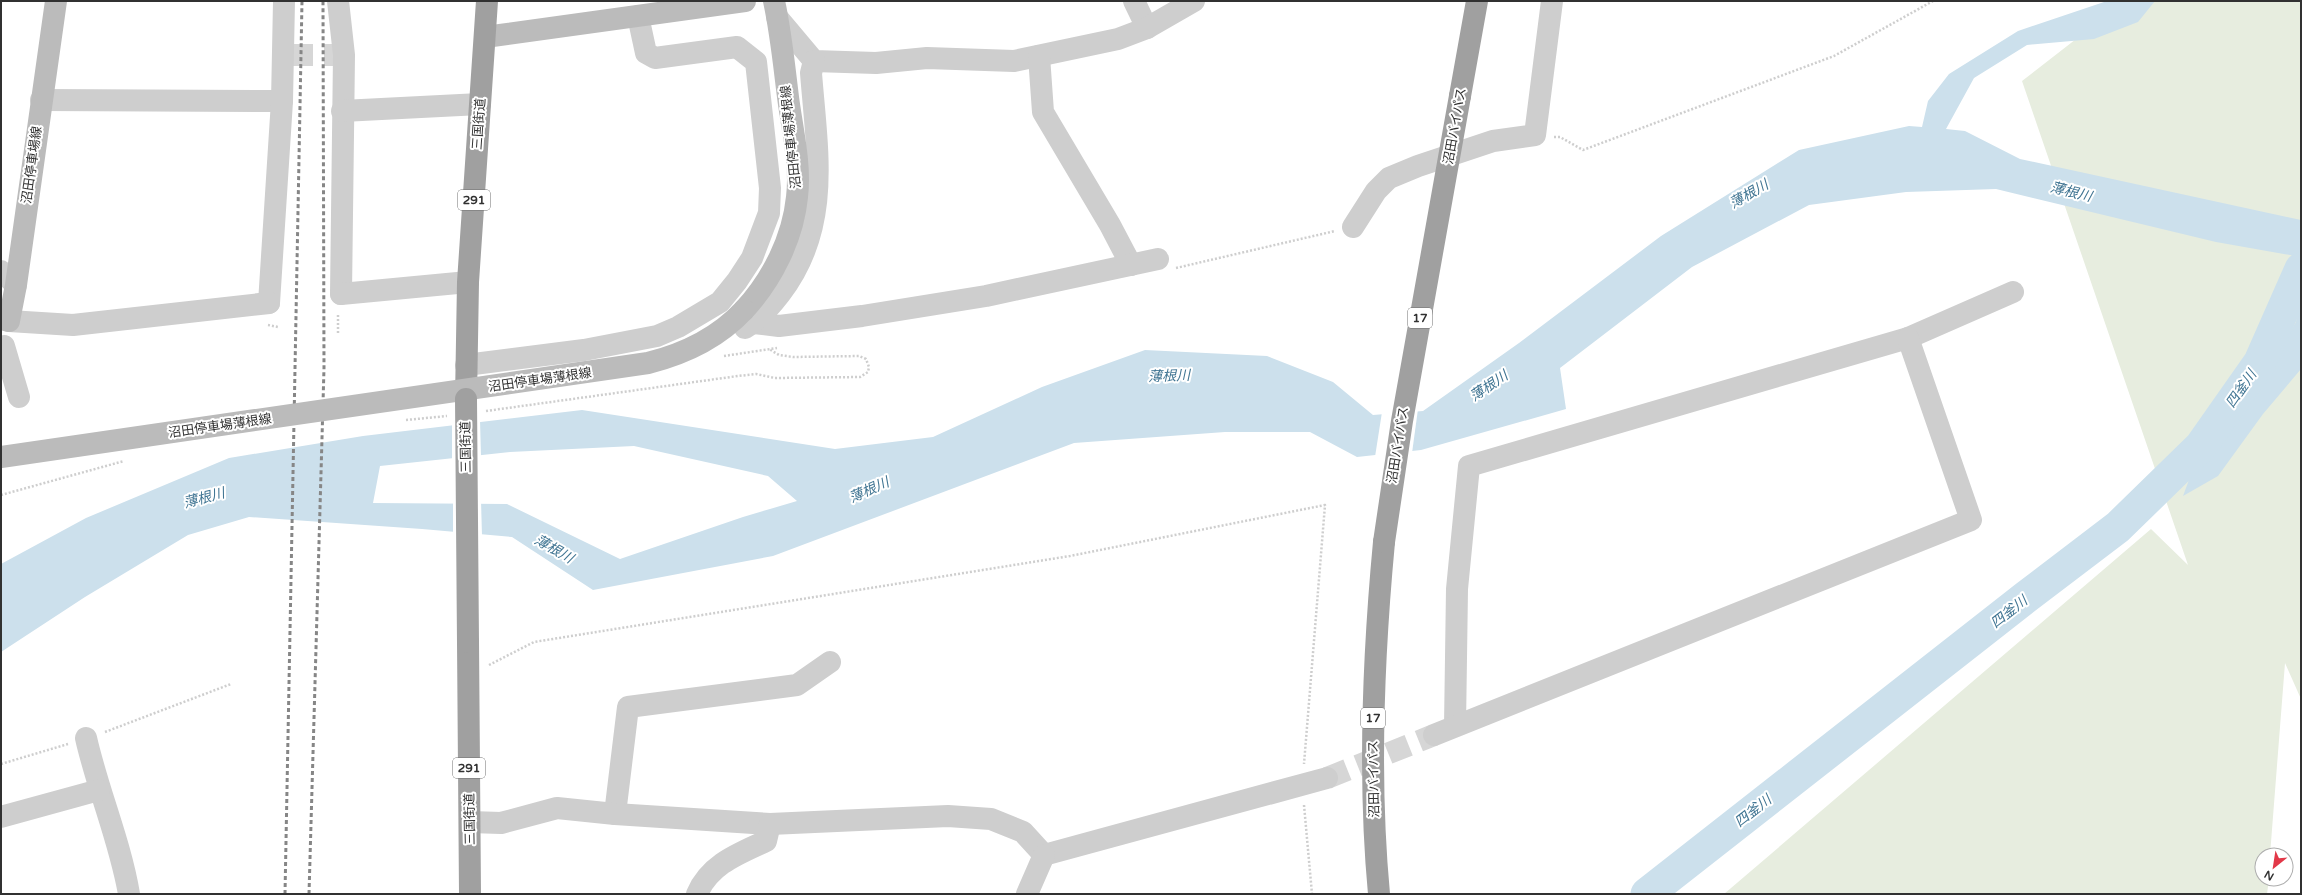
<svg xmlns="http://www.w3.org/2000/svg" width="2302" height="895" viewBox="0 0 2302 895" font-family="'Varela Round','Noto Sans JP',sans-serif">
  <rect width="100%" height="100%" fill="#fff"/>
  <polygon fill="#e7eddf" points="2125,1 2301,1 2301,699 2285,663 2270,855 2262,855 2262,879 2269,879 2267,894 1724,894 2151,529 2188,565 2022,81"/>
  <g fill="#cce0ec" fill-rule="evenodd">
    <path d="M 2107,1 L 2155,1 L 2138,22 L 2094,39 L 2027,45 L 1974,78 L 1946,129 L 1965,131 L 2020,159 L 2301,220 L 2301,257 L 2216,242 L 1996,189 L 1906,192 L 1809,205 L 1692,267 L 1560,368 L 1566,409 L 1421,450 L 1357,457 L 1310,432 L 1225,432 L 1074,443 L 773,556 L 593,590 L 512,537 L 422,529 L 249,517 L 188,535 L 85,597 L 1,652 L 1,564 L 86,518 L 229,458 L 363,436 L 582,410 L 835,449 L 933,437 L 1042,387 L 1145,350 L 1267,356 L 1333,382 L 1373,415 L 1423,411 L 1519,343 L 1661,236 L 1799,150 L 1909,126 L 1922,127 L 1928,101 L 1949,74 L 2018,31 ZM 634,446 L 768,476 L 797,501 L 743,517 L 620,559 L 507,504 L 373,503 L 380,466 L 510,452 Z"/>
    <polygon points="2301,294 2301,369 2263,414 2218,476 2183,496 2190,477 2233,426 2296,322"/>
  </g>
  <g fill="#fff">
    <polygon points="1418,409 1412,453 1375,457 1382,412"/>
    <polygon points="480,420 481,457 452,460 452,424"/>
    <polygon points="453,501 481,501 482,536 453,534"/>
  </g>
  <g fill="none" stroke-linecap="round" stroke-linejoin="round">
    <polyline stroke="#cce0ec" stroke-width="33" points="1647,894 2026,597 2118,527 2201,446 2260,362 2301,269"/>
    <g stroke="#d6d6d6" stroke-width="22" stroke-dasharray="22 11" stroke-linecap="butt">
      <polyline points="291,55 339,55"/>
      <polyline points="1327,778 1434,735"/>
    </g>
    <g stroke="#cecece" stroke-width="2.5" stroke-dasharray="2 2" stroke-linecap="butt">
      <polyline points="1554,137 1560,137 1583,150 1834,56 1933,1"/>
      <polyline points="1176,268 1335,231"/>
      <polyline points="268,325 278,327"/>
      <polyline points="338,333 338,313"/>
      <polyline points="724,356 777,348"/>
      <polyline points="486,411 738,376 756,374 775,378 860,377 868,372 869,367 866,359 859,356 793,357 779,355 769,349"/>
      <polyline points="406,420 447,416"/>
      <polyline points="1,495 124,461"/>
      <polyline points="489,665 534,642 1070,556 1325,505 1304,764"/>
      <polyline points="105,732 231,684"/>
      <polyline points="1,764 68,744"/>
      <polyline points="1304,805 1312,894"/>
    </g>
    <g stroke="#cecece" stroke-width="22">
      <polyline points="338,1 344,55 341,294"/>
      <polyline points="1134,1 1147,28"/>
      <polyline points="777,17 814,61 876,63 927,58 1014,61 1118,39 1147,28 1194,1"/>
      <polyline points="1039,56 1043,112 1110,225 1131,265"/>
      <polyline points="41,100 282,101"/>
      <polyline points="342,111 480,104"/>
      <polyline points="1353,227 1376,191 1389,178 1418,166 1493,141 1535,135 1552,1"/>
      <polyline points="1,271 16,285"/>
      <polyline points="269,303 282,101 284,1"/>
      <polyline points="754,323 779,326 862,316 986,296 1158,259"/>
      <path d="M 745,328 C 759,320 770,307 780,294 C 832,227 817,151 811,73 L 814,61"/>
      <polyline points="4,346 19,397"/>
      <polyline points="466,365 584,350 657,336 678,327 720,302 737,281 752,258 769,213 770,188 756,62 737,47 655,58 646,53 638,16"/>
      <polyline points="1455,726 1457,589 1469,466 1908,338 2013,292"/>
      <polyline points="1434,735 1971,520 1908,338"/>
      <path d="M 86,738 C 98,791 120,841 129,894"/>
      <polyline points="615,814 628,707 797,685 830,662"/>
      <polyline points="1,817 99,790"/>
      <polyline points="470,822 501,823 557,808 615,814 770,824 948,816 991,819 1023,832 1044,855"/>
      <polyline points="1044,855 1327,778"/>
      <path d="M 697,894 C 710,864 738,854 766,841 L 770,824"/>
      <polyline points="1027,894 1044,855"/>
    </g>
    <g stroke="#cecece" stroke-width="22">
      <polyline points="341,294 468,282"/>
      <polyline points="9,321 73,325 269,303"/>
    </g>
    <g stroke="#bbb" stroke-width="22">
      <polyline points="485,37 745,1"/>
      <path d="M 744,310 C 772,280 793,238 797,197 C 801,164 792,129 788,97 C 784,65 781,33 774,1"/>
      <polyline points="1,319 9,321 16,285 56,1"/>
    </g>
    <g stroke="#a0a0a0" stroke-width="22">
      <polyline points="1460,96 1477,1"/>
      <polyline points="466,399 468,282 487,1"/>
      <polyline points="468,642 470,894"/>
      <path d="M 1379,894 C 1368,777 1373,659 1384,542"/>
    </g>
    <g stroke="#868686" stroke-width="3" stroke-dasharray="4 3" stroke-linecap="butt">
      <polyline points="285,894 302,1"/>
      <polyline points="309,894 324,368 323,1"/>
    </g>
    <path stroke="#bbb" stroke-width="22" d="M 1,457 L 648,363 C 684,354 718,338 744,310"/>
    <g stroke="#a0a0a0" stroke-width="22">
      <polyline points="466,399 468,642"/>
      <polyline points="1384,542 1402,421 1460,96"/>
    </g>
  </g>
  <g text-anchor="middle" dominant-baseline="central" stroke-width="4" stroke-linejoin="round" paint-order="stroke">
    <g fill="#fff" stroke="#6f6f6f" stroke-width="1">
      <rect x="458" y="190" width="32" height="20" rx="3"/>
      <rect x="1408" y="308" width="24" height="20" rx="3"/>
      <rect x="1361" y="708" width="24" height="20" rx="3"/>
      <rect x="453" y="758" width="32" height="20" rx="3"/>
    </g>
    <g font-size="12" font-weight="bold" fill="#313131">
      <text x="474" y="200">291</text>
      <text x="1420" y="318">17</text>
      <text x="1373" y="718">17</text>
      <text x="469" y="768">291</text>
    </g>
    <g font-size="13" fill="#313131" stroke="#fff">
      <text transform="translate(479 124) rotate(-86)">三国街道</text>
      <text transform="translate(1455 126) rotate(-80)">沼田バイパス</text>
      <text transform="translate(791 137) rotate(-96)">沼田停車場薄根線</text>
      <text transform="translate(32 165) rotate(-82)">沼田停車場線</text>
      <text transform="translate(540 380) rotate(-8)">沼田停車場薄根線</text>
      <text transform="translate(220 426) rotate(-8)">沼田停車場薄根線</text>
      <text transform="translate(1398 445) rotate(-81)">沼田バイパス</text>
      <text transform="translate(466 447) rotate(-91)">三国街道</text>
      <text transform="translate(1374 779) rotate(-91)">沼田バイパス</text>
      <text transform="translate(470 819) rotate(-91)">三国街道</text>
    </g>
    <g font-size="14" font-style="italic" fill="#3f7492" stroke="#fff">
      <text transform="translate(2071 192) rotate(14)">薄根川</text>
      <text transform="translate(1749 194) rotate(-30)">薄根川</text>
      <text transform="translate(1169 376) rotate(-2)">薄根川</text>
      <text transform="translate(1489 386) rotate(-34)">薄根川</text>
      <text transform="translate(2241 389) rotate(-55)">四釜川</text>
      <text transform="translate(869 490) rotate(-24)">薄根川</text>
      <text transform="translate(204 498) rotate(-15)">薄根川</text>
      <text transform="translate(554 549) rotate(30)">薄根川</text>
      <text transform="translate(2009 612) rotate(-38)">四釜川</text>
      <text transform="translate(1753 811) rotate(-38)">四釜川</text>
    </g>
  </g>
  <rect width="2302" height="895" fill="none" stroke="#313131" stroke-width="4"/>
  <g transform="translate(2274 867) rotate(210)"><circle r="19" fill="#ffffff" stroke="#adadad"/>
  <path d="M0-3L7 15L0 10L-7 15Z" fill="#e23848"/>
  <text y="-6" font-size="11" font-weight="bold" text-anchor="middle" fill="#313131">N</text>
  </g>
</svg>
